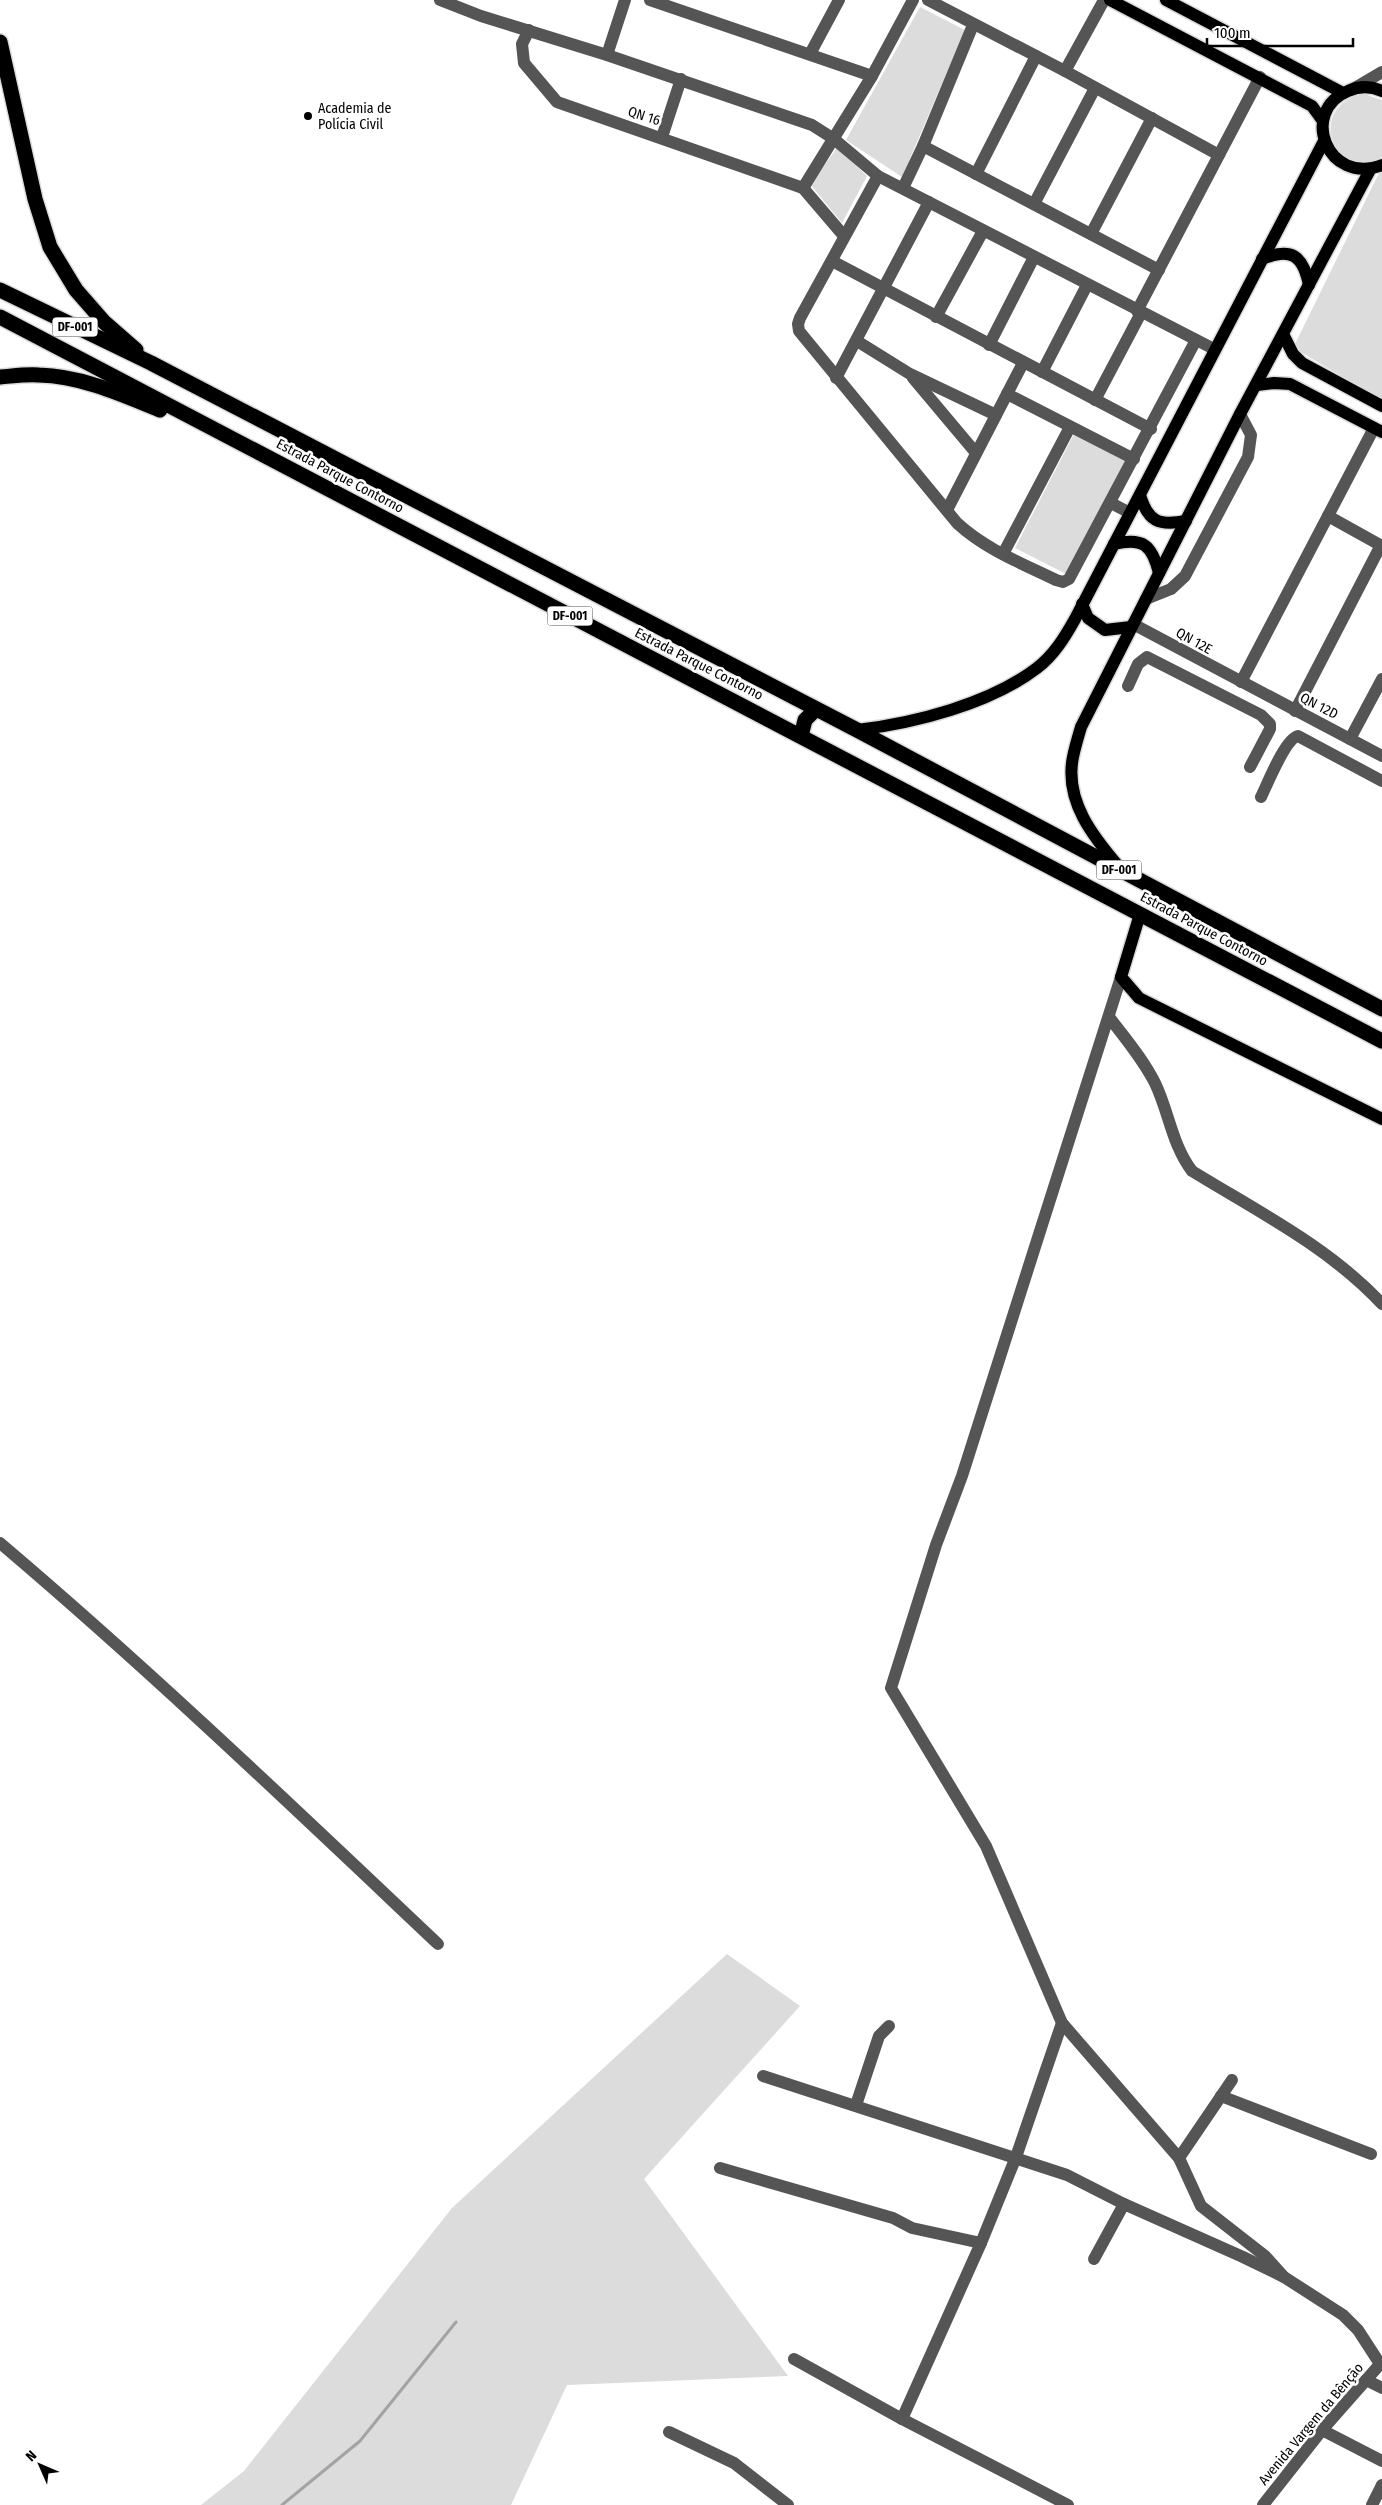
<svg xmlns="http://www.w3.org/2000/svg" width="1382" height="2505" viewBox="0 0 1382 2505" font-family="'Fira Sans Condensed',sans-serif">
  <rect width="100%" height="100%" fill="#fff"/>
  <g fill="#dcdcdc">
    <polygon points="920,7 965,30 902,177 846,140"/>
    <path d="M 1364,94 L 1382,100 L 1382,157 C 1333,182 1305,105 1364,94 Z"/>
    <polygon points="837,148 867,176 842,223 810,184"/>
    <polygon points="1382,172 1382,398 1381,400 1301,352 1295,344 1378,175"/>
    <polygon points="1074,434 1126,461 1068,575 1015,548"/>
    <polygon points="727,1954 800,2006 644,2179 788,2376 567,2385 511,2505 201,2505 244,2471 452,2208"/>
  </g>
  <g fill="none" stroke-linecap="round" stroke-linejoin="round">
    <polyline stroke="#a3a3a3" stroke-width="3" points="282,2505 360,2441 456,2322"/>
    <defs>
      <g id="major">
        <polyline points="1110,0 1312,106 1323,121"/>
        <polyline points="1166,0 1343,93"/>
        <path d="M 1382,91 C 1371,86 1359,86 1348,91 C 1299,111 1327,186 1382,165"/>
        <path d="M 1262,259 C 1291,247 1303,255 1309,285"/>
        <polyline points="1283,334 1293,354 1302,363 1382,406"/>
        <polyline points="1257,385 1274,383 1290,384 1382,432"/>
        <path d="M 1140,495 C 1148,522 1159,526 1186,521"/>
        <path d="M 1114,544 C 1143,537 1152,545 1159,573"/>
        <polyline points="1082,604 1088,618 1105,630 1131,627"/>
        <path d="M 857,730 C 915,723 990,704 1037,668 C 1054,655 1065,637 1075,619 L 1324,141"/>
        <path d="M 1120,868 C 1094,838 1064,801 1073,757 C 1075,747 1078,737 1081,727 L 1240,414 L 1370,170"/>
        <polyline points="1140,914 1121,977 1139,998 1382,1119"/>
      </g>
      <g id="highway">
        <polyline points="0,42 35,199 50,247 76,290 104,322 136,350"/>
        <polyline points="0,290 151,363 857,730 1382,1009"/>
        <polyline points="0,317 1382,1041"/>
        <path d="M 0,377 C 13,376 26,374 39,375 C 81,376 121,394 160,410"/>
        <polyline points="801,736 805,720 815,710"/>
      </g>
    </defs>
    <use href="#major" stroke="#dbdbdb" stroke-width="15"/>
    <use href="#highway" stroke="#dbdbdb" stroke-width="18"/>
    <g stroke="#555" stroke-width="12">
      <polyline points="440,0 481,16 607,55 812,125 834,139 878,176 1214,349"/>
      <polyline points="650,0 872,76"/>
      <polyline points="928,0 1065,71 1219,155"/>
      <polyline points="529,30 522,44 524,63 557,102 803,188"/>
      <polyline points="810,54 839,0"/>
      <polyline points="607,55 625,0"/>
      <polyline points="1065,71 1104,0"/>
      <polyline points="1355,88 1382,72"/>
      <polyline points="662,137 681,79"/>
      <polyline points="923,146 1159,270"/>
      <polyline points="976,174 1036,56"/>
      <path d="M 878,176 L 800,318 L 798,324 L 799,331 L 957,523 C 985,549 1021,563 1056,580 L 1063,582 L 1069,579 L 1196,340"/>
      <polyline points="803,188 872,76 913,0"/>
      <polyline points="803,188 844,236"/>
      <polyline points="903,188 923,146 973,25"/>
      <polyline points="1034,204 1095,88"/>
      <polyline points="1091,234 1152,118"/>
      <polyline points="832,261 1151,429"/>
      <polyline points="1137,311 1260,77"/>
      <polyline points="936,317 983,231"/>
      <polyline points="857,341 910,374 996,415"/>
      <polyline points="989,345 1034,257"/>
      <polyline points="1042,372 1087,285"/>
      <polyline points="836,378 929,202"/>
      <polyline points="913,378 976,453"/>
      <polyline points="1007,394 1134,459"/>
      <polyline points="1095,400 1141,313"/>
      <polyline points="1111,503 1130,513"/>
      <polyline points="947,510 1023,363"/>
      <polyline points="1328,516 1382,546"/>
      <polyline points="1003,554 1070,427"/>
      <polyline points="1146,599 1171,589 1185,576 1248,457 1251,435 1240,414"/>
      <polyline points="1133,624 1382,756"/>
      <polyline points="1241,682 1374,428"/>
      <polyline points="1128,686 1138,664 1147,657 1261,715 1270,724 1270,729 1250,767"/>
      <polyline points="1295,711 1381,545"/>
      <polyline points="1350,739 1382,679"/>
      <path d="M 1261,797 C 1268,783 1285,739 1298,736 L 1382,781"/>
      <polyline points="1121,977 962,1476 936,1545 891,1688 986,1846 1062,2023 1179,2158 1201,2206 1265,2256 1284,2277"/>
      <path d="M 1109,1017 C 1125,1038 1143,1059 1155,1083 C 1169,1112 1172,1145 1192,1171 C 1257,1211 1329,1247 1382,1304"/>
      <path d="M 0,1543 C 151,1671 294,1808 438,1944"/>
      <polyline points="763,2076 1067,2175 1124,2204 1243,2257 1284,2277 1343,2315 1358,2330 1380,2364"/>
      <polyline points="1221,2096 1371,2154"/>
      <polyline points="856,2105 879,2036 889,2026"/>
      <polyline points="1179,2158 1232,2080"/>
      <polyline points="720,2168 893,2218 912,2228 981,2243"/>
      <polyline points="1094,2259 1124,2204"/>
      <polyline points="794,2359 902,2419 1068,2505"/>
      <polyline points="1366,2380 1382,2388"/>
      <polyline points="902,2419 981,2243 1016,2157 1062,2023"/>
      <polyline points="1322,2430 1382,2461"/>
      <polyline points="669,2432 734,2463 788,2505"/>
      <polyline points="1263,2505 1322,2430 1382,2362"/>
      <polyline points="1372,2505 1382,2485"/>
    </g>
    <use href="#major" stroke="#000" stroke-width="12"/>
    <use href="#highway" stroke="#000" stroke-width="15"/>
  </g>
  <circle fill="#000" stroke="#fff" stroke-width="2" cx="308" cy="116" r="5"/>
  <g text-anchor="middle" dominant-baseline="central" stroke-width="5" stroke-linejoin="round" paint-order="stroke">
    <g fill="#fff" stroke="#4c4c4c" stroke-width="1">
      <rect x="52.5" y="317.5" width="45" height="19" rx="4"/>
      <rect x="547.5" y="606.5" width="45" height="19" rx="4"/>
      <rect x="1096.5" y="860.5" width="45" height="19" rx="4"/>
    </g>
    <g font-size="12" font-weight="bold" fill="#000">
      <text x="75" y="327">DF-001</text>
      <text x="570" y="616">DF-001</text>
      <text x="1119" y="870">DF-001</text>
    </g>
    <g font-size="14" fill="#000" stroke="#fff" text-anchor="start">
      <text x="318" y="108">Academia de<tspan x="318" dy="16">Polícia Civil</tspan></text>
    </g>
    <g font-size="14" fill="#000" stroke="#fff">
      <text transform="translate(644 116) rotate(18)">QN 16</text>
      <text transform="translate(340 476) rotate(28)">Estrada Parque Contorno</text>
      <text transform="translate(1194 641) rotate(29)">QN 12E</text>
      <text transform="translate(699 664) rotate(27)">Estrada Parque Contorno</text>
      <text transform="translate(1319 706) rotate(27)">QN 12D</text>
      <text transform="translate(1204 929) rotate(28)">Estrada Parque Contorno</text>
      <text transform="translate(1311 2424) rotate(-50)">Avenida Vargem da Bênção</text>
    </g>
  </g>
  <g transform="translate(40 2465) rotate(315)" stroke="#ffffff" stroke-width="4" paint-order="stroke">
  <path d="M0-4L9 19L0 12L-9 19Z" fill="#000000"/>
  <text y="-8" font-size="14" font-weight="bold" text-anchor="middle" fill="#000000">N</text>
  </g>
  <path d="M1207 38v8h146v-8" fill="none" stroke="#000000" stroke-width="2.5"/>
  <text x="1214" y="38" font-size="15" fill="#000000" stroke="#ffffff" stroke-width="4" paint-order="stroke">100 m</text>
</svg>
